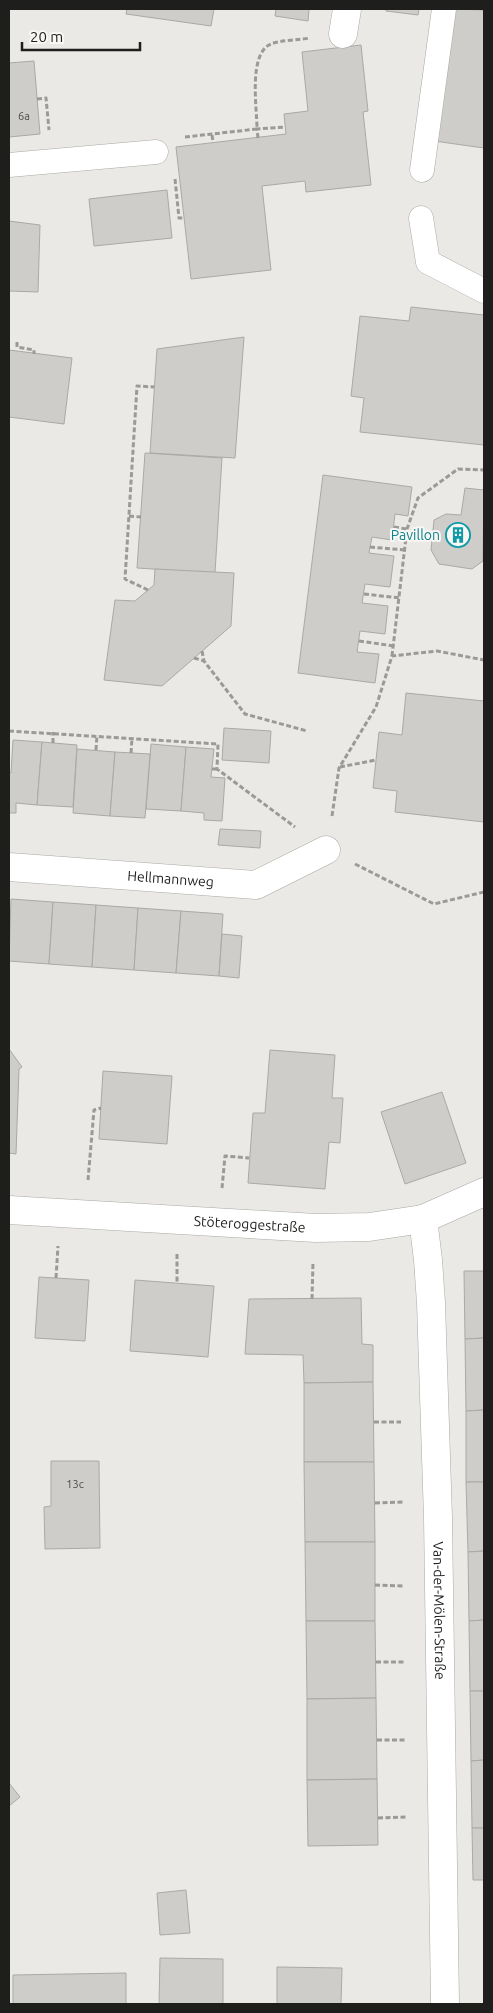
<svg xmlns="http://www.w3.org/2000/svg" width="493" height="2013" viewBox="0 0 493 2013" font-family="Ubuntu,sans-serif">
  <rect width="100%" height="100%" fill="#eae9e6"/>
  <g fill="#cecdca" stroke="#aaa9a6">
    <polygon points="127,9 214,9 211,26 126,14"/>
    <polygon points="276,9 309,9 308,21 275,16"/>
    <polygon points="386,9 419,9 418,15 386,11"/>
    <polygon points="452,9 484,10 484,148 434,141"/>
    <polygon points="361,45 368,111 363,112 371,185 306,192 305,181 262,186 271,270 191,279 176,147 286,134 284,114 308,111 302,52"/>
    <polygon points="34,61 40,134 9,137 9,63"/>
    <polygon points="167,190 172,238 94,246 89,199"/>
    <polygon points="9,221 40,225 38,292 9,291"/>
    <polygon points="411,307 484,315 484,445 360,432 364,398 351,396 360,316 409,321"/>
    <polygon points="244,337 235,458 150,453 157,349"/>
    <polygon points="9,350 72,358 64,424 9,417"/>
    <polygon points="145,453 222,458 215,573 137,568"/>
    <polygon points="323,475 412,487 408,516 395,514 392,540 372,537 370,547 369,553 394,556 390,587 365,584 362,603 388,606 385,634 360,631 357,652 379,654 375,683 298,673"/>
    <polygon points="465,488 484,490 483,561 472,569 439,564 431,550 434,520 446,514 461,515"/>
    <polygon points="155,569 234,573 231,626 162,686 104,680 115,600 135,601 154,585"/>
    <polygon points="406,693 484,701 484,822 395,812 397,791 373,788 379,732 402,735"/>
    <polygon points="224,728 271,731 269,763 222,760"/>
    <polygon points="13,740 42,742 37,805 16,803 16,813 9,813 9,772 11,773"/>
    <polygon points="42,742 77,745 73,807 37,805"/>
    <polygon points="151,744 186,747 181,811 146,809"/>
    <polygon points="186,747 214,749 211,777 225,778 222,821 204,820 204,813 181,811"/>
    <polygon points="77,749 115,752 110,816 73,813"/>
    <polygon points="115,752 150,754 145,818 110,816"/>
    <polygon points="220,829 261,831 260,848 218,845"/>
    <polygon points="11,899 53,902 49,964 9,961"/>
    <polygon points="53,902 96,905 92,967 49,964"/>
    <polygon points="96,905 138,908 134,970 92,967"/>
    <polygon points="138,908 181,911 176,973 134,970"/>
    <polygon points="181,911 223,914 219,976 176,973"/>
    <polygon points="222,934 242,936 239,978 219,976"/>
    <polygon points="9,1049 22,1067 19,1069 16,1154 9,1153"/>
    <polygon points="270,1050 335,1055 332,1098 343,1098 340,1143 329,1142 325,1189 248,1183 253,1113 265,1113"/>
    <polygon points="103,1071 172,1076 167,1144 99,1139"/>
    <polygon points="442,1092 466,1163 405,1184 381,1112"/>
    <polygon points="464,1271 484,1271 484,1338 465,1339"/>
    <polygon points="39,1277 89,1280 85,1341 35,1338"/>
    <polygon points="135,1280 214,1286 208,1357 130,1351"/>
    <polygon points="361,1298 362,1344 373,1345 373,1382 304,1383 303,1355 245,1354 249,1299"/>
    <polygon points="484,1338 484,1410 466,1411 465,1339"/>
    <polygon points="373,1382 374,1462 304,1462 304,1383"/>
    <polygon points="484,1410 484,1482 466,1482 466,1411"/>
    <polygon points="51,1461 99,1461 100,1548 45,1549 44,1507 51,1506"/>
    <polygon points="304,1462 374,1462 375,1542 305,1542"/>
    <polygon points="466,1482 484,1482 484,1551 468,1552"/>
    <polygon points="305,1542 375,1542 375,1621 306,1621"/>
    <polygon points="484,1551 484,1620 469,1621 468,1552"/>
    <polygon points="484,1620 484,1691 470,1691 469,1621"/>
    <polygon points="306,1621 375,1621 376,1698 307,1699"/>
    <polygon points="470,1691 484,1691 484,1760 471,1761"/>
    <polygon points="376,1698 377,1779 307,1780 307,1699"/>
    <polygon points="484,1760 484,1828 472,1828 471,1761"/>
    <polygon points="377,1779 378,1845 308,1846 307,1780"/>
    <polygon points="9,1783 20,1797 9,1806"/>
    <polygon points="472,1828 484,1828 484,1880 473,1880"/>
    <polygon points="186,1890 190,1933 160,1935 157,1893"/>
    <polygon points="160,1958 223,1959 223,2004 159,2004"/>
    <polygon points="277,1967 342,1968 341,2004 277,2004"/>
    <polygon points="126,1973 126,2004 13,2004 13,1975"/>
  </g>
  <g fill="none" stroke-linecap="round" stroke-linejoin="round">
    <defs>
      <g id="service">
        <polyline points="9,165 156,152"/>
        <polyline points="422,170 444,9"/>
        <polyline points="421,218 428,262 484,291"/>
      </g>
      <g id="minor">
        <polyline points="343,34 347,9"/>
        <path id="s1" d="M 9,867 L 256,885 L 326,850"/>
        <path id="s2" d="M 9,1210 L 316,1228 L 369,1227 L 423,1219 L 484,1192"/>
        <path id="s3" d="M 423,1219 L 428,1260 L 431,1303 L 438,1518 L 445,2004"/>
      </g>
    </defs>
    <use href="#service" stroke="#a9a9a5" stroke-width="25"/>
    <use href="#minor" stroke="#a9a9a5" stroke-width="29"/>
    <g stroke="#9a9a97" stroke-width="3" stroke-dasharray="5 2.5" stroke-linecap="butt">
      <polyline points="37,99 46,98 49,130"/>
      <polyline points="212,135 213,142"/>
      <path d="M 185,137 L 257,129 C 257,108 248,53 271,44 C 280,40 300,40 310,38"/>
      <polyline points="258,138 257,129 285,127"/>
      <polyline points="175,179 179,218 184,218"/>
      <polyline points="17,342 17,347 34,350 34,354"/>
      <polyline points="129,516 141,517"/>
      <polyline points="394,527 407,529"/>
      <polyline points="370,547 405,550"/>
      <polyline points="148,590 125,579 137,386 154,387"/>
      <polyline points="364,594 400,598"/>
      <polyline points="359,641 394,646"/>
      <polyline points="202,651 204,661 245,714 307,731"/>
      <polyline points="392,656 407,529 418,498 458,469 484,470"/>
      <polyline points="194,658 204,661"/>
      <polyline points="9,731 218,744 217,769 295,827"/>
      <polyline points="53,743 53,732"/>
      <polyline points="96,750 97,735"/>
      <polyline points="131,753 132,738"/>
      <polyline points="340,767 376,760"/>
      <polyline points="212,769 217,769"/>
      <polyline points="332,816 339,768 376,707 392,656 437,651 484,660"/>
      <polyline points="355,864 434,904 484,892"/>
      <polyline points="88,1180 94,1110 101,1108"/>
      <polyline points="222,1188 225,1156 249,1158"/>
      <polyline points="177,1254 177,1283"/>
      <polyline points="56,1278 58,1246"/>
      <polyline points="312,1299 313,1262"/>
      <polyline points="374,1422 401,1422"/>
      <polyline points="375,1503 404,1502"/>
      <polyline points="375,1585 404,1586"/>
      <polyline points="376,1662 406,1662"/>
      <polyline points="377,1740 406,1740"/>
      <polyline points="378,1818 407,1817"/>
    </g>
    <use href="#service" stroke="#fff" stroke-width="24"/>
    <use href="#minor" stroke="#fff" stroke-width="28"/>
  </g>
  <defs>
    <symbol id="building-ring" viewBox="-11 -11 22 22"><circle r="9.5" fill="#f8f7f3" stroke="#0f9aa8" stroke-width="1.5"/><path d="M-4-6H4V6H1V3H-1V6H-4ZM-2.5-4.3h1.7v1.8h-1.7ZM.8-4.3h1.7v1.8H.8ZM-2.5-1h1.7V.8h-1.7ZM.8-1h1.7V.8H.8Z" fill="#0f9aa8"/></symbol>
  </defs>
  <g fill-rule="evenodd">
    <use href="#building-ring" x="444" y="521" width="28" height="28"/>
  </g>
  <g text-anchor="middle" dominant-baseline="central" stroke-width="4" stroke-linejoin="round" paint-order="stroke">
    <g font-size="11" fill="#4a4a48">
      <text x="24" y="116">6a</text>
      <text x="75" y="1484">13c</text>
    </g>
    <g font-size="14" fill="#0d838f" stroke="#f8f7f3" text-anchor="end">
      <text x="440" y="535">Pavillon</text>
    </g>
    <g font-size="14" fill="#1e1e1c" stroke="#f8f7f3">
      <text stroke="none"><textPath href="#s1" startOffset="162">Hellmannweg</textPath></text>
      <text stroke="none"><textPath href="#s2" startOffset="241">Stöteroggestraße</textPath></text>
      <text stroke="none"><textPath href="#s3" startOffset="392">Van-der-Mölen-Straße</textPath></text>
    </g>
  </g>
  <rect width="493" height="2013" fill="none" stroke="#1e1e1c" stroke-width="20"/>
  <path d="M22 42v8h118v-8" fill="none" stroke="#1e1e1c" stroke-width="2.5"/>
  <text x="30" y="42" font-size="15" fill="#1e1e1c" stroke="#f8f7f3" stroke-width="4" paint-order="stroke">20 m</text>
</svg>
